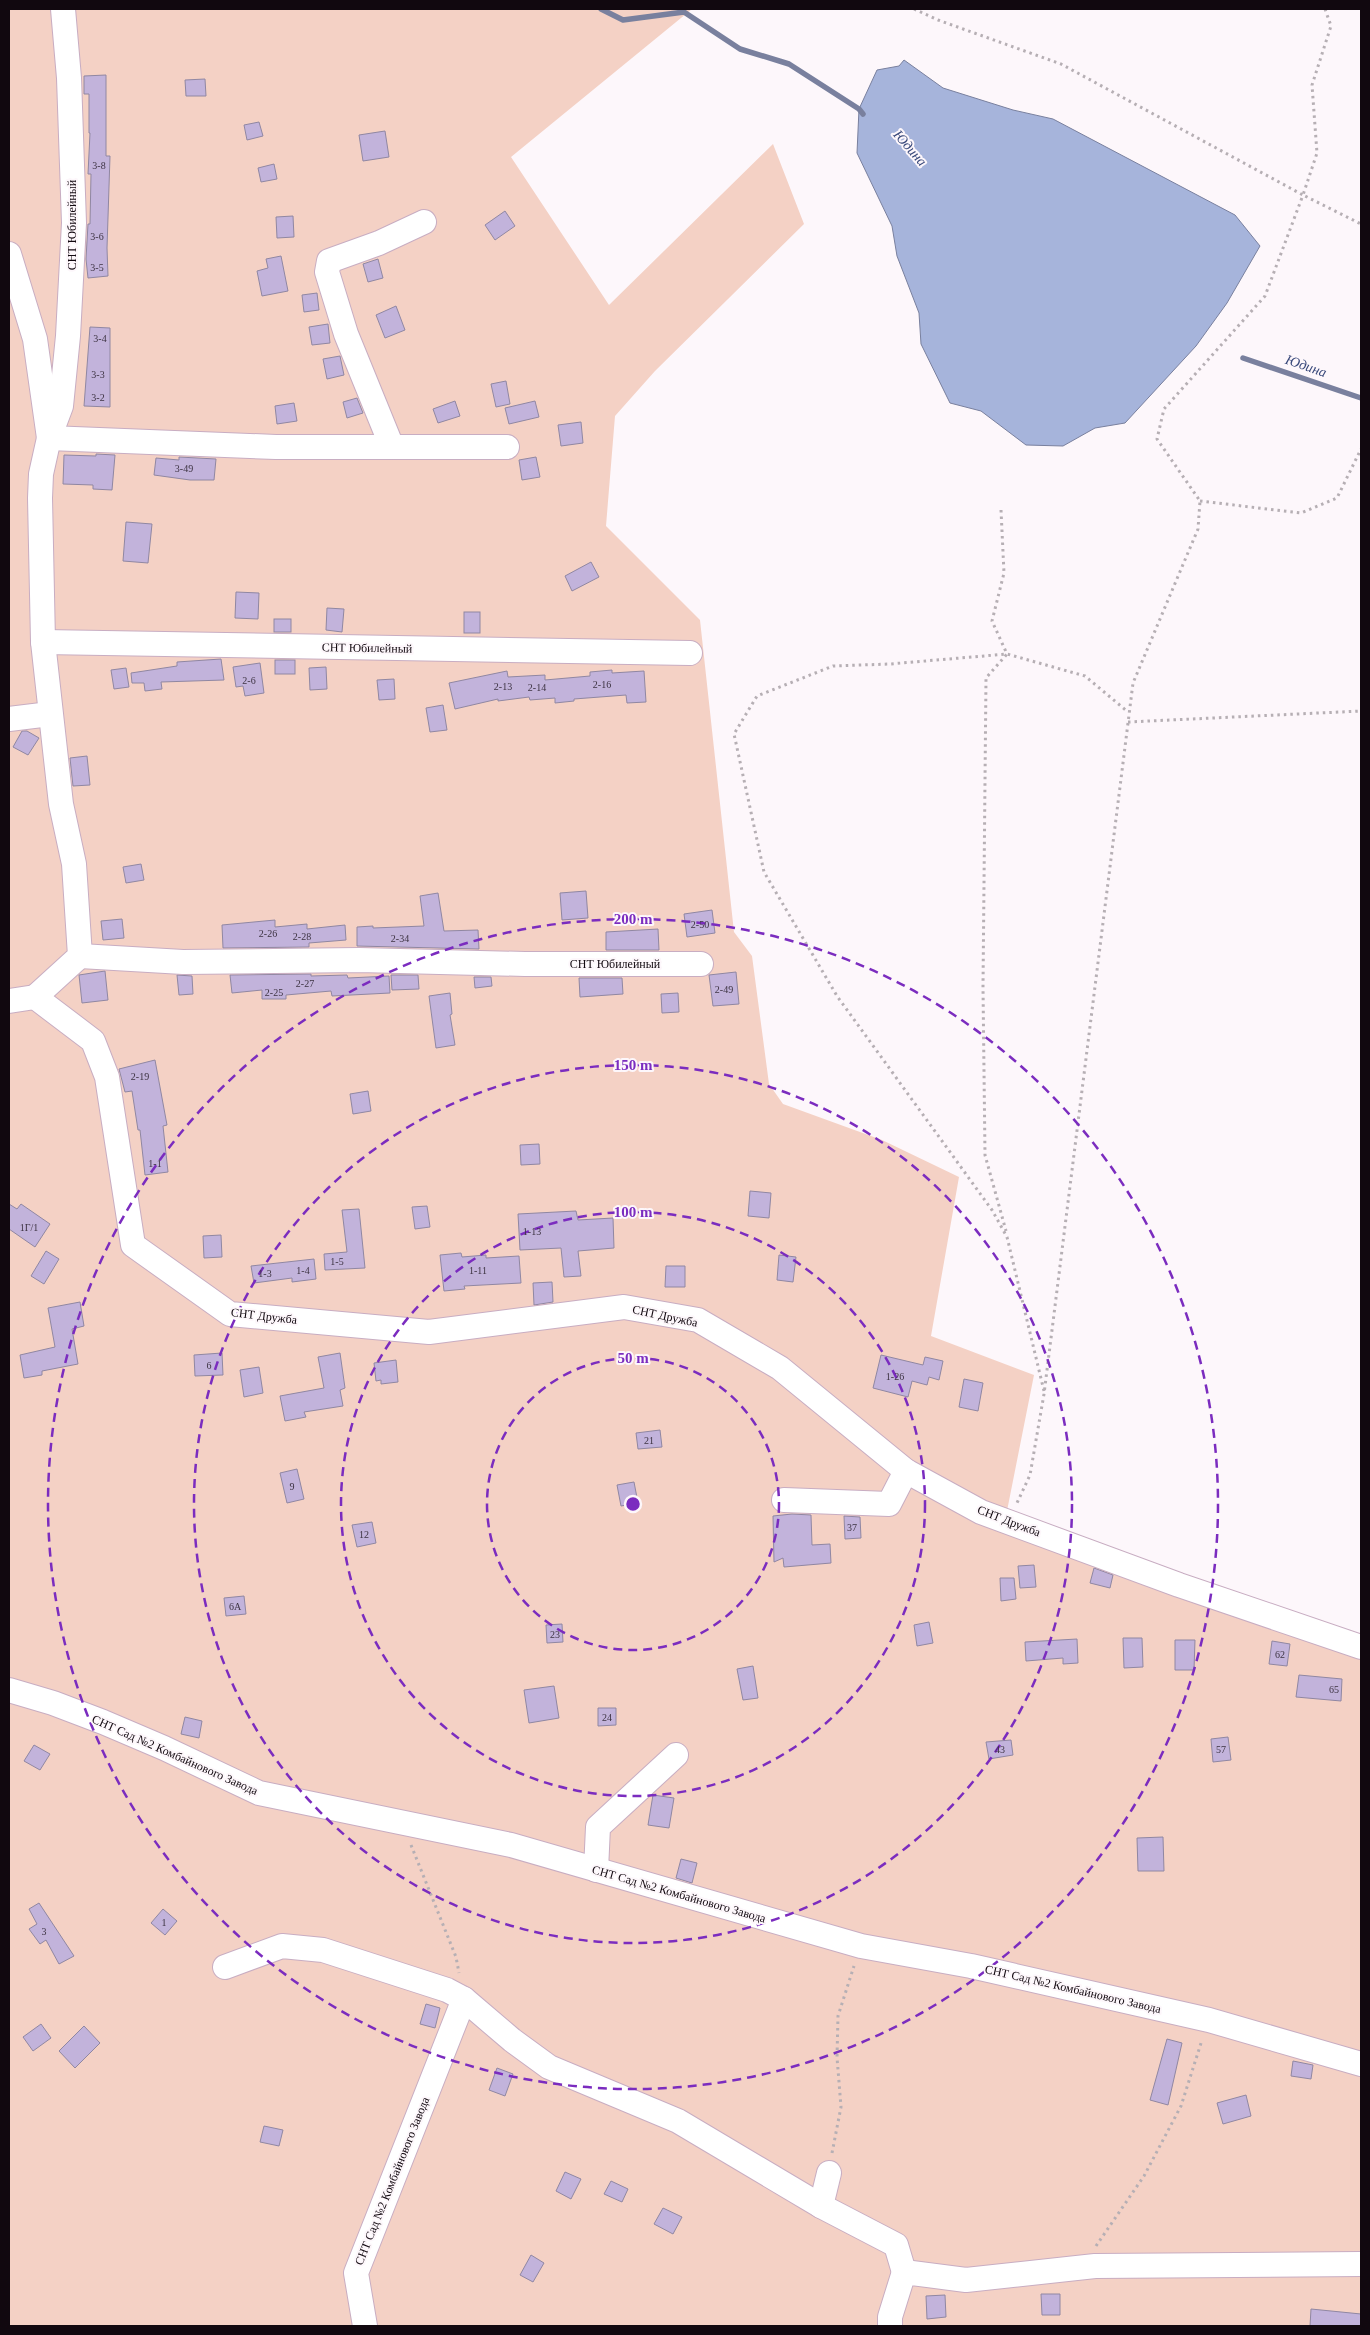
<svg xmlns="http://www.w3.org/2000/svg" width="1370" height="2335" viewBox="0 0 1370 2335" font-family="'Times New Roman',serif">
  <rect width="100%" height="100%" fill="#fdf7fb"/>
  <polygon fill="#f4d1c5" points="9,9 692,9 511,157 609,305 773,144 804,224 655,371 615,416 606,526 700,620 734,932 752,956 769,1084 783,1104 882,1140 959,1177 931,1336 1034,1375 1004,1526 1361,1654 1361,2326 9,2326"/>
  <polygon fill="#a6b4db" stroke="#79809e" points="904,60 943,88 1013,110 1053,119 1235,215 1260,246 1227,303 1196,346 1125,423 1095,428 1063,446 1026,445 981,411 950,403 921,344 919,313 897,256 892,226 857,153 859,109 877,70 899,66"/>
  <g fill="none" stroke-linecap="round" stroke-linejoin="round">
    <g stroke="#79809e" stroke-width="5.5">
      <polyline points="601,9 623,20 684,12 740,49 789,64 859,109 863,114"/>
      <polyline points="1243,358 1361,398"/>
    </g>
  </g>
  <g fill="#c2b3db" stroke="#9087a2">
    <polygon points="106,75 106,156 110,156 107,248 108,276 88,278 86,259 88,224 90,224 91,174 88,174 90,133 89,133 89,94 84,94 84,76"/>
    <polygon points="205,79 206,96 186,96 185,80"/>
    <polygon points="259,122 263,136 247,140 244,125"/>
    <polygon points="385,131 389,157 363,161 359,135"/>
    <polygon points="274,164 277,179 261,182 258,168"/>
    <polygon points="505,211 515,226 495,240 485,225"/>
    <polygon points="293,216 294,237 277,238 276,217"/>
    <polygon points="281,256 288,291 262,296 257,271 268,268 266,259"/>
    <polygon points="378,259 383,278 368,282 363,264"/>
    <polygon points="317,293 319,310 304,312 302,295"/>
    <polygon points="396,306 405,330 385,338 376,315"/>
    <polygon points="328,324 330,343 312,345 309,327"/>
    <polygon points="90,327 110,328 110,407 84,406"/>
    <polygon points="340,356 344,375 327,379 323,359"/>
    <polygon points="506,381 510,404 496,407 491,384"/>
    <polygon points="357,398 363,413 347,418 343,402"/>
    <polygon points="455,401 460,416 438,423 433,409"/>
    <polygon points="535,401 539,417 509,424 505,408"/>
    <polygon points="294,403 297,421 277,424 275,406"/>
    <polygon points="581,422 583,443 561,446 558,425"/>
    <polygon points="96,454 115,455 112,490 93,489 93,485 63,484 64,455 96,456"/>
    <polygon points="179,457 216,459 214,480 190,480 154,475 156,458 179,460"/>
    <polygon points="536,457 540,477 522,480 519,460"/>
    <polygon points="126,522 152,524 148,563 123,561"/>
    <polygon points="591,562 599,577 572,591 565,576"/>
    <polygon points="236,592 259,593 258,619 235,618"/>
    <polygon points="327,608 344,609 342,632 326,630"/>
    <rect x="464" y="612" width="16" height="21"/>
    <rect x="274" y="619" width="17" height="13"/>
    <polygon points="221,659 224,680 161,682 162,689 145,691 144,683 132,683 131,673 177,666 177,662"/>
    <rect x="275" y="660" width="20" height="14"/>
    <polygon points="260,663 264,693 245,696 243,686 236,687 233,667"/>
    <polygon points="326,667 327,689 310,690 309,668"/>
    <polygon points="126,668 129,687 114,689 111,670"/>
    <polygon points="612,670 612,673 644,671 646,702 627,703 626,695 574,699 574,701 555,703 555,698 530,700 529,697 498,701 498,699 455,709 449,683 507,671 508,677 545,675 545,680 590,676 590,672"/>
    <polygon points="394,679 395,699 379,700 377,680"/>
    <polygon points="443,705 447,730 430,732 426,708"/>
    <polygon points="22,731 27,731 39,738 28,755 13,747"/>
    <polygon points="87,756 90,785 73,786 70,758"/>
    <polygon points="141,864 144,880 126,883 123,867"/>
    <polygon points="586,891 588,918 562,920 560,893"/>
    <polygon points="438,893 444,931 478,930 479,949 357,946 357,927 373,926 373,928 424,926 420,896"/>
    <polygon points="712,910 715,933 687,937 684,914"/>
    <polygon points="122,919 124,938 103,940 101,921"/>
    <polygon points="275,920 275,927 307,924 307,929 345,925 346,940 309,943 309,947 223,948 222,925"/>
    <polygon points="658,929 659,950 606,950 606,932"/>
    <polygon points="105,971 108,1000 82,1003 79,975"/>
    <polygon points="736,972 739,1004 713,1006 709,975"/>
    <polygon points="311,974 311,976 347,975 348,978 389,976 390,993 332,996 331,991 286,995 286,999 262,999 262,990 232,993 230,975"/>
    <polygon points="177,975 192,976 193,994 179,995"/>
    <polygon points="391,975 418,975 419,989 392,990"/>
    <polygon points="474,977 491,977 492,986 475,988"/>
    <polygon points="579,978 622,978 623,994 580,997"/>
    <polygon points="450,993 452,1014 450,1015 455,1045 436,1048 429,996"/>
    <polygon points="678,993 679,1012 662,1013 661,994"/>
    <polygon points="155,1060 167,1125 163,1126 168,1172 145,1175 140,1130 138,1130 132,1091 125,1092 119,1069"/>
    <polygon points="368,1091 371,1111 353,1114 350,1094"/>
    <polygon points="539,1144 540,1164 521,1165 520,1145"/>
    <polygon points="750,1191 771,1193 769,1218 748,1216"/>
    <polygon points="9,1204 17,1209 21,1204 50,1224 35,1247 9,1229"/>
    <polygon points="427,1206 430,1227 415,1229 412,1207"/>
    <polygon points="359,1209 365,1268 325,1270 324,1254 347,1252 342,1210"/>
    <polygon points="576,1211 578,1220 613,1218 614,1248 578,1251 581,1276 564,1277 561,1248 520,1250 518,1214"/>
    <polygon points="221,1235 222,1257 204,1258 203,1236"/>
    <polygon points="46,1251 59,1259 44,1284 31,1276"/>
    <polygon points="461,1253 462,1257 486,1255 486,1258 519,1256 521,1283 464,1286 465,1289 444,1291 440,1255"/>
    <polygon points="779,1255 796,1257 793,1282 777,1280"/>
    <polygon points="314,1259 316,1279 292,1282 292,1278 254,1283 251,1266"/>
    <polygon points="666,1266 685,1266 685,1287 665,1287"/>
    <polygon points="552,1282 553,1302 534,1305 533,1283"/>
    <polygon points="80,1302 84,1326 72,1329 78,1364 42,1371 42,1375 24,1378 20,1355 55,1347 48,1308"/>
    <polygon points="222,1353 223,1375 195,1376 194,1355"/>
    <polygon points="340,1353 345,1388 340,1390 343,1406 304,1412 306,1417 285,1421 280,1396 324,1388 318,1357"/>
    <polygon points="881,1355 923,1365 925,1357 943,1361 939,1380 929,1377 927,1385 912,1381 908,1397 873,1388"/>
    <polygon points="396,1360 398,1382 381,1384 381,1380 376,1381 374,1363"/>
    <polygon points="259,1367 263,1393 244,1397 240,1370"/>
    <polygon points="964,1379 983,1383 978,1411 959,1407"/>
    <polygon points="660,1430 662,1447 638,1449 636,1433"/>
    <polygon points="297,1469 304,1499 287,1503 280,1473"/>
    <polygon points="634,1482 638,1503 621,1506 617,1485"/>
    <polygon points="792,1514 811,1515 812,1545 830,1544 831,1563 784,1567 783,1558 774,1562 773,1516"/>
    <polygon points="844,1516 860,1517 861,1538 845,1539"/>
    <polygon points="372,1522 376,1543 357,1547 352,1525"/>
    <polygon points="1034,1565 1036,1587 1020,1588 1018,1566"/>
    <polygon points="1094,1568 1113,1575 1110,1588 1090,1583"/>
    <polygon points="1000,1578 1014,1578 1016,1599 1001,1601"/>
    <polygon points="244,1596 246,1614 226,1616 224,1598"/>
    <polygon points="929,1622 933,1643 917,1646 914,1625"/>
    <polygon points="562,1624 563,1642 547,1643 546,1625"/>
    <polygon points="1123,1638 1142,1638 1143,1667 1124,1668"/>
    <polygon points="1077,1639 1078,1663 1063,1664 1063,1658 1026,1661 1025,1642"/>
    <polygon points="1175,1640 1195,1640 1194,1670 1175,1670"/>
    <polygon points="1272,1641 1290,1644 1287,1666 1269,1664"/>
    <polygon points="753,1666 758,1698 743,1700 737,1669"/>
    <polygon points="1299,1675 1342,1679 1341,1701 1296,1697"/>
    <polygon points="554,1686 559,1718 529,1723 524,1690"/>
    <polygon points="598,1708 616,1708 616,1725 598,1726"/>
    <polygon points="185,1717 202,1721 199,1738 181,1734"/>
    <polygon points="1228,1737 1231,1760 1213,1762 1211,1739"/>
    <polygon points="1011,1740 1013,1755 989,1759 986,1742"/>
    <polygon points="34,1745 50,1754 40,1770 24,1761"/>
    <polygon points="653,1795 674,1798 669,1828 648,1825"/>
    <polygon points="1163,1837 1164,1871 1138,1871 1137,1838"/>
    <polygon points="681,1859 697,1863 692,1883 676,1878"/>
    <polygon points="39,1903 74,1956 59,1964 46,1940 40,1944 29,1929 37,1924 29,1909"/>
    <polygon points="163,1909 177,1921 165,1935 151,1923"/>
    <polygon points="426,2004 440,2008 435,2028 420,2024"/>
    <polygon points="41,2024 51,2038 33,2051 23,2037"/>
    <polygon points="84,2026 100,2043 75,2068 59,2051"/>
    <polygon points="1167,2039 1182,2043 1168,2105 1150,2100"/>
    <polygon points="1293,2061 1313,2065 1311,2079 1291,2076"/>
    <polygon points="497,2068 513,2074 505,2096 489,2090"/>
    <polygon points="1246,2095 1251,2116 1223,2124 1217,2103"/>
    <polygon points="264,2126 283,2130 279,2146 260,2142"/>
    <polygon points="565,2172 581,2179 571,2199 556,2191"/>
    <polygon points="611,2181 628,2189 622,2202 604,2194"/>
    <polygon points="663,2208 682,2217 673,2234 654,2224"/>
    <polygon points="531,2255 544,2263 533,2282 520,2275"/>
    <polygon points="1041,2294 1060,2294 1060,2315 1042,2315"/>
    <polygon points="945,2295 946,2317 927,2319 926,2296"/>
    <polygon points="1311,2309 1361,2314 1361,2326 1310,2326"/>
  </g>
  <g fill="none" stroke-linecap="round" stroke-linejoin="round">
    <defs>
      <g id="minor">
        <polyline points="9,254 35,339 49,438 276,447 507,447"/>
        <polyline points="392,447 346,334 327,272 329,261 379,243 424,222"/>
        <polyline points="43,642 690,653"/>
        <polyline points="9,719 50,714"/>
        <polyline points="80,956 183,962 359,960 525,964 701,964"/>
        <polyline points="35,997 93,1041 107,1077 133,1245 230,1314 429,1332 624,1307 698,1320 780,1368 906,1471 981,1512 1179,1585 1361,1647"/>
        <polyline points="35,997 80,956 74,864 61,804 43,642 40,498 41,474 49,438 61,406 68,336 74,223 69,78 63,9"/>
        <polyline points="9,1001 35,997"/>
        <polyline points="784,1500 889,1504 906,1471"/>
        <polyline points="9,1690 53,1703 103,1722 164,1748 259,1793 511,1845 861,1946 971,1966 1209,2020 1361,2064"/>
        <polyline points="596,1870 598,1827 676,1755"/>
        <polyline points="225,1967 282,1946 323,1950 447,1990 464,1999"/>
        <polyline points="821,2206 829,2173"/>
        <polyline points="365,2326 356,2273 464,1999 512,2040 549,2067 678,2121 821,2206 896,2245 904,2272"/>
        <polyline points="890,2326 890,2317 904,2272 966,2280 1095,2266 1361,2264"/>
      </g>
    </defs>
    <use href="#minor" stroke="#c8adc2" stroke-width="26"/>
    <g stroke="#b6afb4" stroke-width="3" stroke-dasharray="2.5 4" stroke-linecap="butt">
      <polyline points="914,9 938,20 1061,64 1303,195 1265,296 1164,409 1157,439 1200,501 1198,529 1133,683 1044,1394 1030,1475 1017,1503"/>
      <polyline points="1325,9 1331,26 1312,85 1317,153 1303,195 1361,224"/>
      <polyline points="1200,501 1301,513 1337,498 1361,449"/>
      <polyline points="1001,510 1004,573 992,621 1007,654 986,678 983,987 985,1155 1006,1231"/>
      <polyline points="1128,722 1361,711"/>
      <polyline points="1044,1391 1007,1237 992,1210 837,996 764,872 734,734 757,696 833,666 890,664 1007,654 1085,676 1128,712"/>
      <polyline points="411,1845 456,1957 459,1973"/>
      <polyline points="832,2153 841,2107 837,2057 838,2016 854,1966"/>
      <polyline points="1096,2246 1144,2176 1181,2106 1202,2040"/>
    </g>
    <use href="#minor" stroke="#fff" stroke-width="24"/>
  </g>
  <g fill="none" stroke="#7b2cbf" stroke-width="2.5" stroke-dasharray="9 6">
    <circle cx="633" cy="1504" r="146"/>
    <circle cx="633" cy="1504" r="292"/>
    <circle cx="633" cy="1504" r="439"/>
    <circle cx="633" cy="1504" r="585"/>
  </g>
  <g text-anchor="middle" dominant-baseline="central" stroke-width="4" stroke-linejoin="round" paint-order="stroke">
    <g font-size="10" fill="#3d3342">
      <text x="99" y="165">3-8</text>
      <text x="97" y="236">3-6</text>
      <text x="97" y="267">3-5</text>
      <text x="100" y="338">3-4</text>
      <text x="98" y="374">3-3</text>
      <text x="98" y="397">3-2</text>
      <text x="184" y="468">3-49</text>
      <text x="249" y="680">2-6</text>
      <text x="602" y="684">2-16</text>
      <text x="503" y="686">2-13</text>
      <text x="537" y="687">2-14</text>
      <text x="700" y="924">2-50</text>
      <text x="268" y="933">2-26</text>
      <text x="302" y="936">2-28</text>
      <text x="400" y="938">2-34</text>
      <text x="305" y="983">2-27</text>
      <text x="724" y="989">2-49</text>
      <text x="274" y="992">2-25</text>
      <text x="140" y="1076">2-19</text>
      <text x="155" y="1163">1-1</text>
      <text x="29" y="1227">1Г/1</text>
      <text x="532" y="1231">1-13</text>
      <text x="337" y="1261">1-5</text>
      <text x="303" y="1270">1-4</text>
      <text x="478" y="1270">1-11</text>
      <text x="265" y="1273">1-3</text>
      <text x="209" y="1365">6</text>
      <text x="895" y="1376">1-26</text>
      <text x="649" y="1440">21</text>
      <text x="292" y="1486">9</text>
      <text x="852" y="1527">37</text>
      <text x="364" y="1534">12</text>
      <text x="235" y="1606">6А</text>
      <text x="555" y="1634">23</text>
      <text x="1280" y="1654">62</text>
      <text x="1334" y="1689">65</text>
      <text x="607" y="1717">24</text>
      <text x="1000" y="1749">43</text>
      <text x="1221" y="1749">57</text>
      <text x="164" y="1922">1</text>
      <text x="44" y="1931">3</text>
    </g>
    <g font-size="12" fill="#11080f" stroke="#fdf7fb">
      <text transform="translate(72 225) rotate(-90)">СНТ Юбилейный</text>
      <text transform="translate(367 648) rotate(1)">СНТ Юбилейный</text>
      <text x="615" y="964">СНТ Юбилейный</text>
      <text transform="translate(264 1316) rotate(7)">СНТ Дружба</text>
      <text transform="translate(665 1316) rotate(12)">СНТ Дружба</text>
      <text transform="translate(1009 1521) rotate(21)">СНТ Дружба</text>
      <text transform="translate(175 1755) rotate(24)">СНТ Сад №2 Комбайнового Завода</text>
      <text transform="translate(679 1894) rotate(16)">СНТ Сад №2 Комбайнового Завода</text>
      <text transform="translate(1073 1989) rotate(13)">СНТ Сад №2 Комбайнового Завода</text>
      <text transform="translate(392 2181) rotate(-68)">СНТ Сад №2 Комбайнового Завода</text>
    </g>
    <g font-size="14" font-style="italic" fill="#38487a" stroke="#fdf7fb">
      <text transform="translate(910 148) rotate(49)">Юдина</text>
      <text transform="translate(1306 366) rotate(19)">Юдина</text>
    </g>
  </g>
  <circle cx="633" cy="1504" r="8" fill="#7b2cbf" stroke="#fdf7fb" stroke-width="2.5"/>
  <g font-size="15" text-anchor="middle" font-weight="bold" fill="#7b2cbf" stroke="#fdf7fb" stroke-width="4" stroke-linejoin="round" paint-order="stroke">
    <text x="633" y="924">200 m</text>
    <text x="633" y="1070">150 m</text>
    <text x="633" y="1217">100 m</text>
    <text x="633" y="1363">50 m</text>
  </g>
  <rect width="1370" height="2335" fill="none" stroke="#11080f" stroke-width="20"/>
</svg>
